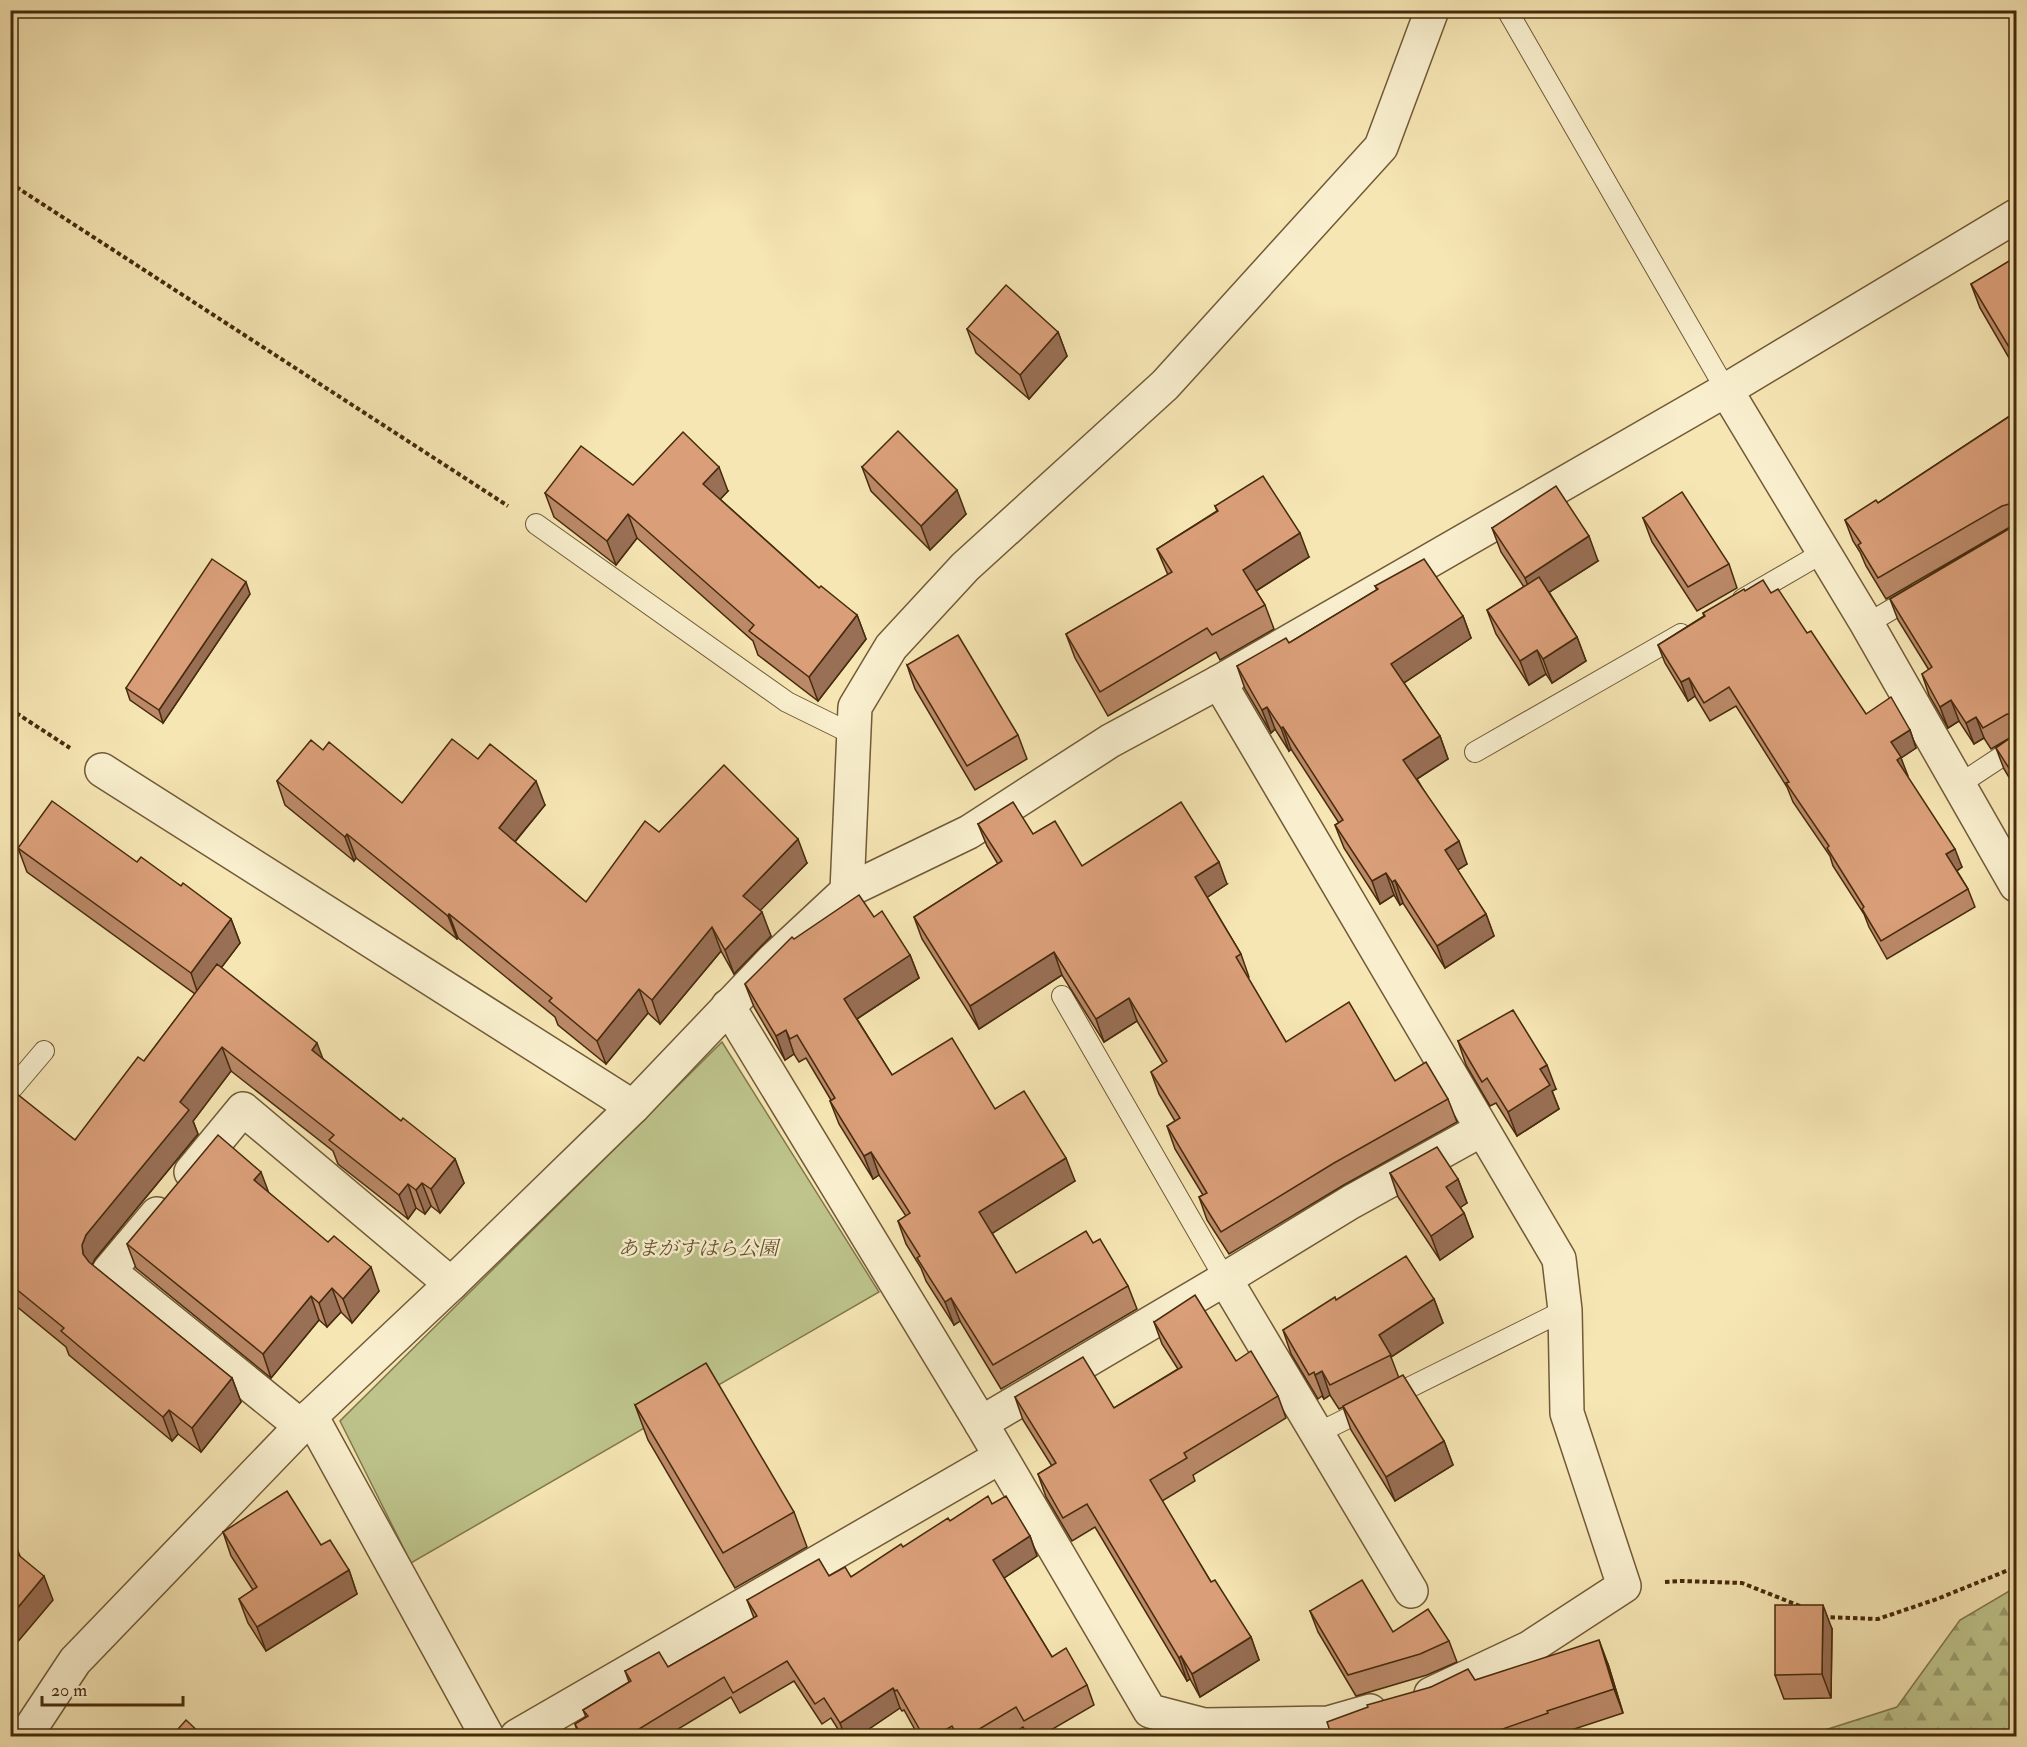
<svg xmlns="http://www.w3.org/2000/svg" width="2027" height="1747" viewBox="0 0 2027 1747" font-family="'IM FELL Double Pica','Noto Serif JP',serif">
  <defs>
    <pattern id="forest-firs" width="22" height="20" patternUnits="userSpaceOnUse" patternTransform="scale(1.5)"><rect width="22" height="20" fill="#bec48c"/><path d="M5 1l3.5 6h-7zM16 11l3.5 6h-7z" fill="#9c9f71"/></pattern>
  </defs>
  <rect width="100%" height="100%" fill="#f6e6b4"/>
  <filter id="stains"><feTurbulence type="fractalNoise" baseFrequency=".00333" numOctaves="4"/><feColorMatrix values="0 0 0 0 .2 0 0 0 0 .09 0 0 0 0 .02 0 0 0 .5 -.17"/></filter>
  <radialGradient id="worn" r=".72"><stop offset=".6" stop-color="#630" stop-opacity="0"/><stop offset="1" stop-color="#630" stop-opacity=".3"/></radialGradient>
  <polygon fill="#bec48c" stroke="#82784c" stroke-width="1.5" points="722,1042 879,1292 411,1563 340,1421"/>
  <polygon fill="url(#forest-firs)" stroke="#82784c" stroke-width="1.5" points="2016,1587 2016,1736 1806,1736 1897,1707 1960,1620"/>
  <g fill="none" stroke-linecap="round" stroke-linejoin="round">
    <defs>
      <g id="lane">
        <polyline points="1507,10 1726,390"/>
        <polyline points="536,524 787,702 854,735"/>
        <polyline points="1743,599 1824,552"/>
        <polyline points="1867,624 1916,595"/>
        <polyline points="1475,752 1681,634"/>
        <polyline points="1960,784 2016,747"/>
        <polyline points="1062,996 1225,1279"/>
        <polyline points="10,1091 44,1051"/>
        <polyline points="1316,1434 1565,1310"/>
      </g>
      <g id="street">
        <polyline points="1726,390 1867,624 2016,885"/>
        <polyline points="1219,682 1559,1259 1565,1310 1567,1413 1624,1586 1529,1648 1431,1694"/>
        <polyline points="102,770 633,1107"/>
        <polyline points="847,891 855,707 891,647 965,567 1165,385 1381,147 1432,10"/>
        <polyline points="728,1006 981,1423 1150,1711 1204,1725 1328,1723 1370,1711"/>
        <polyline points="191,1172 243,1109 451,1284"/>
        <polyline points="157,1214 109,1271 302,1427"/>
        <polyline points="1225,1279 1411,1591"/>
        <polyline points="311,1416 487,1736"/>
        <polyline points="981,1423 1225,1279 1351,1202 1481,1130"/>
        <polyline points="27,1736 30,1729 75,1661 311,1416 451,1284 633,1107 774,959 847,891 969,832 1110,741 1219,682 1726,390 2016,216"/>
        <polyline points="517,1736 1000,1457"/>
      </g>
    </defs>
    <use href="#lane" stroke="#725a37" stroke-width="22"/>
    <use href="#street" stroke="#725a37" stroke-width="36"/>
    <g stroke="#462b0d" stroke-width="4" stroke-dasharray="4.5 3" stroke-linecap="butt">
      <polyline points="10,183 508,506"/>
      <polyline points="10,709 70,748"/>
      <polyline points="1665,1582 1682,1581 1742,1583 1800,1606"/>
      <polyline points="1823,1617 1878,1619 1937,1599 2016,1567"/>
    </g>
    <use href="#lane" stroke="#f9efce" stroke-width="20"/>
    <use href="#street" stroke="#f9efce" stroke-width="33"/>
  </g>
  <g fill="#bb8968" stroke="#462b0d" stroke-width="1.5">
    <polygon points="2016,262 2016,370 1980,308 1971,284"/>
    <polygon points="967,329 1058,332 1067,356 1029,399 976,353"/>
    <polygon points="2016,412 2016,789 2004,769 1996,748 2013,736 1991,749 1984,738 1974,744 1959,721 1948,728 1929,695 1922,674 1929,670 1898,620 1890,599 2015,525 2010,527 1886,599 1866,566 1860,552 1853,541 1845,520 1878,503"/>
    <polygon points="862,467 966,514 930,550 871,491"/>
    <polygon points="633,485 728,491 720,499 819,588 857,615 866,639 818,701 758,655 753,641 637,538 616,565 554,517 545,493"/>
    <polygon points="1215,506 1309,557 1256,591 1265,605 1274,629 1220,660 1216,652 1108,716 1075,658 1066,634 1168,575 1157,549 1217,511"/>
    <polygon points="1643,518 1729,564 1737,588 1697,611 1652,542"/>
    <polygon points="1492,528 1598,561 1549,592 1577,637 1586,661 1552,683 1546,674 1529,685 1496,634 1487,610 1524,587 1501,552"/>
    <polygon points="1375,586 1463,616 1471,638 1404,683 1440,736 1448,759 1417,779 1467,864 1457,870 1486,914 1494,936 1445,968 1403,903 1400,905 1394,895 1380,904 1344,848 1335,825 1339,823 1291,749 1289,751 1275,729 1271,733 1245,689 1237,666 1289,643 1377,590"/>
    <polygon points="1745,591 1771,593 1807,633 1866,714 1910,730 1916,748 1901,758 1907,776 1962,867 1957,871 1968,889 1975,907 1887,959 1869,927 1864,914 1833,866 1830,856 1793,802 1787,787 1736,706 1710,721 1695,696 1688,701 1665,663 1658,645 1704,616 1703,613"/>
    <polygon points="250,594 163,723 130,700 126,688"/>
    <polygon points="907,665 1018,735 1027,759 975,790 915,689"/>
    <polygon points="323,750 402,803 478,759 545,805 515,842 586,902 659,832 807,863 760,910 771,936 734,974 721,951 660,1024 648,1013 606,1064 558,1025 555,1017 458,938 457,939 356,858 354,861 285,805 277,781"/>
    <polygon points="978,824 1033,834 1082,866 1227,884 1207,897 1241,954 1249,977 1248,978 1286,1042 1448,1099 1457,1122 1342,1186 1229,1254 1207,1220 1199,1197 1203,1195 1175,1149 1167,1126 1175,1121 1159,1094 1151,1072 1163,1064 1137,1021 1104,1042 1062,975 979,1029 922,939 914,917 998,864 987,846"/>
    <polygon points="18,848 137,862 181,886 231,919 240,943 221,968 322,1058 401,1121 455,1159 464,1183 440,1213 431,1206 425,1214 416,1208 408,1219 338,1164 333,1151 231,1071 193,1121 198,1134 95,1259 92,1265 232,1378 241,1402 201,1452 178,1434 172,1441 69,1355 66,1347 15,1305 10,1292 10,1091 75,1140 144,1061 195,994 27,872"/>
    <polygon points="794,939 910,955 919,978 857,1019 892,1075 995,1109 1075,1181 992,1233 1016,1273 1093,1243 1128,1286 1137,1309 1001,1389 960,1321 954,1325 926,1281 921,1268 906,1244 898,1221 906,1216 879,1175 873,1179 839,1124 830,1101 831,1100 806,1058 799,1062 794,1054 785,1060 754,1007 745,984"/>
    <polygon points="1458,1041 1556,1089 1552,1091 1559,1109 1517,1136 1496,1103 1490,1106 1466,1065"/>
    <polygon points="1390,1173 1458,1179 1467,1203 1460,1207 1464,1213 1473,1237 1440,1260 1398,1197"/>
    <polygon points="268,1192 379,1291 352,1323 341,1312 327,1327 319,1320 271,1378 136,1268 127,1244"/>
    <polygon points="1434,1299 1443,1323 1391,1357 1399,1378 1444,1441 1453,1465 1395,1501 1351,1430 1343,1407 1339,1409 1330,1395 1324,1399 1322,1396 1318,1399 1291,1354 1283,1330 1336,1300"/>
    <polygon points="1154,1322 1236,1361 1278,1396 1286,1418 1193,1475 1195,1481 1162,1501 1211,1582 1251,1637 1259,1660 1200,1697 1190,1679 1187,1681 1095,1527 1072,1541 1046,1497 1038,1474 1052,1466 1023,1420 1015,1397 1114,1408 1178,1369 1162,1344"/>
    <polygon points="635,1405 794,1512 807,1547 735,1588 648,1440"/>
    <polygon points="992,1504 1030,1536 1037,1556 1004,1578 1052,1657 1087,1685 1094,1705 1039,1737 1029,1737 1023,1727 1007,1737 919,1737 904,1710 902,1711 900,1708 857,1737 843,1737 831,1718 822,1724 794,1681 740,1713 731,1697 665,1737 574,1737 578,1734 575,1724 586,1717 583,1710 629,1682 625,1671 668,1667 754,1618 747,1600 829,1576 851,1577 950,1521"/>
    <polygon points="223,1532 321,1545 349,1570 357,1594 266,1651 248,1623 239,1599 253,1590 231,1556"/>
    <polygon points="1310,1611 1393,1632 1449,1641 1457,1662 1427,1675 1356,1696 1318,1632"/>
    <polygon points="1832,1629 1831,1698 1784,1699 1775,1675"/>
    <polygon points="1608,1664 1623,1713 1556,1735 1556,1737 1332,1737 1431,1687 1475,1680"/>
  </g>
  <g fill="#996f55" stroke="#462b0d" stroke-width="1.5">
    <polygon points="1058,332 1067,356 1029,399 1020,375"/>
    <polygon points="719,467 728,491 712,508 703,484"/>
    <polygon points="957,490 966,514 930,550 921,526"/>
    <polygon points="628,514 637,538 616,565 607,541"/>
    <polygon points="1300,533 1309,557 1251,594 1243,570"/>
    <polygon points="1589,536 1598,561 1534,602 1525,578"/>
    <polygon points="246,582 250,594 163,723 159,710"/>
    <polygon points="857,615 866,639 818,701 809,677"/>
    <polygon points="1463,616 1471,638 1399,686 1391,664"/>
    <polygon points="1577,637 1586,661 1552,683 1543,659"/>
    <polygon points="1537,650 1546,674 1529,685 1520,661"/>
    <polygon points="1689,678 1695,696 1688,701 1681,682"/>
    <polygon points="1951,700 1959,721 1948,728 1940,707"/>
    <polygon points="1267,707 1275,729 1271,733 1262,710"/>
    <polygon points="1976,717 1984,738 1974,744 1966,723"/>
    <polygon points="1283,727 1291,749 1289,751 1281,728"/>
    <polygon points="1910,730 1916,748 1901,758 1908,776 1904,778 1891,742"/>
    <polygon points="1440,736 1448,759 1412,782 1403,760"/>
    <polygon points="536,781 545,805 507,851 499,828"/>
    <polygon points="347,834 356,858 354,861 345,837"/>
    <polygon points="798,839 807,863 751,920 743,896"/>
    <polygon points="1459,841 1467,864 1453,873 1445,850"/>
    <polygon points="1955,849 1962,867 1953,873 1946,854"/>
    <polygon points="1219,862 1227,884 1203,900 1195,877"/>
    <polygon points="1386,873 1394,895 1380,904 1372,881"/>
    <polygon points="1395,880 1403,903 1400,905 1392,882"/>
    <polygon points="762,912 771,936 734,974 725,950"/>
    <polygon points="449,914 458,938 457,939 448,916"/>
    <polygon points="1486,914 1494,936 1445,968 1437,946"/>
    <polygon points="231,919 240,943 199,997 191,973"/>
    <polygon points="712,927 721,951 660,1024 652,1000"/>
    <polygon points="1054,952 1062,975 979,1029 970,1006"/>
    <polygon points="910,955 919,978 852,1022 844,999"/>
    <polygon points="639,989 648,1013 606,1064 597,1041"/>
    <polygon points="1129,998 1137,1021 1104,1042 1096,1019"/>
    <polygon points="786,1030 794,1054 785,1060 776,1036"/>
    <polygon points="317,1043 326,1067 312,1050"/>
    <polygon points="222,1047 231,1071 193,1121 198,1134 95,1259 90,1269 83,1254 82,1245 86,1235 180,1102"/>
    <polygon points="1547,1065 1556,1089 1552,1091 1559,1109 1517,1136 1508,1112 1540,1069"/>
    <polygon points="871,1152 879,1175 873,1179 864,1156"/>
    <polygon points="1066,1158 1075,1181 988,1236 979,1212"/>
    <polygon points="455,1159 464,1183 440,1213 431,1189"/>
    <polygon points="261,1172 270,1196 254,1180"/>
    <polygon points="1458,1179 1467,1203 1455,1211 1446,1187"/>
    <polygon points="422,1183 431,1206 425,1214 416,1190"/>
    <polygon points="408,1184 416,1208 408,1219 399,1195"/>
    <polygon points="1464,1213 1473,1237 1440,1260 1431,1236"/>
    <polygon points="371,1267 379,1291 352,1323 343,1299"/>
    <polygon points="332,1288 341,1312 327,1327 319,1303"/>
    <polygon points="311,1296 319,1320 271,1378 263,1354"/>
    <polygon points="951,1298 960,1321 954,1325 945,1302"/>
    <polygon points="1434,1299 1443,1323 1391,1357 1379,1335"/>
    <polygon points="1322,1371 1330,1395 1324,1399 1315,1375"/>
    <polygon points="232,1378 241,1402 201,1452 192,1428"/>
    <polygon points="169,1410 178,1434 172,1441 163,1417"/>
    <polygon points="1444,1441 1453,1465 1395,1501 1386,1477"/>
    <polygon points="12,1535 21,1559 10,1558 10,1537"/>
    <polygon points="1030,1536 1037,1556 1001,1580 993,1560"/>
    <polygon points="349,1570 357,1594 266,1651 257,1627"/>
    <polygon points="44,1576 53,1600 10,1651 10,1617"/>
    <polygon points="1823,1605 1832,1629 1831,1698 1822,1674"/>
    <polygon points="1251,1637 1259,1660 1200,1697 1192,1674"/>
    <polygon points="1599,1640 1608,1664 1623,1713 1614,1689"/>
    <polygon points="1181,1656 1190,1679 1187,1681 1179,1658"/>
    <polygon points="893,1688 900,1708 857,1737 845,1737 840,1723"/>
  </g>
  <g fill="#da9f79" stroke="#462b0d" stroke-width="1.5">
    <polygon points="2009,261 2012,265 2016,262 2016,356 2015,357 1971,284"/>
    <polygon points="1006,285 1058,332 1020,375 967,329"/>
    <polygon points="2016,412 2016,508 2009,504 2002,506 1878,578 1858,545 1861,543 1845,520 1876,500 1878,503"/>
    <polygon points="898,431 957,490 921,526 862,467"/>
    <polygon points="683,432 719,467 703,484 819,588 821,586 857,615 809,677 749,631 754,625 628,514 607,541 545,493 581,446 633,485"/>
    <polygon points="1263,476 1300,533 1243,570 1265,605 1212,635 1207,628 1100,692 1066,634 1172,572 1157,549 1218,511 1215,506"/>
    <polygon points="1556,486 1589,536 1525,578 1492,528"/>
    <polygon points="1682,492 1729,564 1688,587 1643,518"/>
    <polygon points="2016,523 2016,718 2013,715 2007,714 1983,728 1976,717 1966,723 1951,700 1940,707 1922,674 1932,667 1890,599 2014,526"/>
    <polygon points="212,559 246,582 159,710 126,688"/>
    <polygon points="1424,559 1463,616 1391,664 1440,736 1403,760 1459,841 1445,850 1486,914 1437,946 1395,880 1392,882 1386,873 1372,881 1335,825 1343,820 1283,727 1281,728 1267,707 1262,710 1237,666 1286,638 1289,643 1378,589 1375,586"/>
    <polygon points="1539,577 1577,637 1543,659 1537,650 1520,661 1487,610"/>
    <polygon points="1763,580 1771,593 1778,589 1807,633 1811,631 1866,714 1891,697 1910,730 1891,742 1901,757 1897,760 1955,849 1946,854 1968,889 1881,941 1862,909 1864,907 1827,848 1829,846 1786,783 1789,782 1729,687 1704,703 1689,678 1681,682 1658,645 1705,616 1703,613 1744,589 1745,591"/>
    <polygon points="958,635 1018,735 967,766 907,665"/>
    <polygon points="2016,734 2016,779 1996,748"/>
    <polygon points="452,739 478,759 490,744 536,781 499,828 586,902 645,821 659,832 724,765 798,839 743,896 762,912 725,950 712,927 652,1000 639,989 597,1041 549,1001 552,998 449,914 448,916 347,834 345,837 277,781 311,740 323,750 329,742 402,803"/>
    <polygon points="52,801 137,862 141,857 181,886 183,883 231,919 191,973 18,848"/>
    <polygon points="1013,802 1033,834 1055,821 1082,866 1181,802 1219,862 1195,877 1241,954 1236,957 1286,1042 1349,1002 1395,1081 1426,1062 1448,1099 1334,1163 1221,1232 1199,1197 1207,1193 1167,1126 1180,1118 1151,1072 1167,1061 1129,998 1096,1019 1054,952 970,1006 914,917 1002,861 978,824"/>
    <polygon points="859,895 874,917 882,911 910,955 844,999 892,1075 952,1038 995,1109 1024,1091 1066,1158 979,1212 1016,1273 1086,1231 1093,1243 1100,1239 1128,1286 993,1365 951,1298 945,1302 917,1258 920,1256 898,1221 910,1213 871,1152 864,1156 830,1101 835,1098 797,1035 790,1039 786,1030 776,1036 745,984 792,937 794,939"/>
    <polygon points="217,964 317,1043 312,1050 401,1121 403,1118 455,1159 431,1189 422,1183 416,1190 408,1184 399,1195 329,1140 334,1135 222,1047 180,1102 189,1110 86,1235 82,1245 83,1254 89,1262 232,1378 192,1428 169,1410 163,1417 61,1331 64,1328 10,1284 10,1276 12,1274 10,1274 10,1091 12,1090 75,1140 138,1057 144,1061"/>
    <polygon points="1513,1010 1547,1065 1540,1069 1550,1085 1508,1112 1487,1078 1482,1082 1458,1041"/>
    <polygon points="218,1135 261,1172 254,1180 328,1242 334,1236 371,1267 343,1299 332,1288 319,1303 311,1296 263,1354 127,1244"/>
    <polygon points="1437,1147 1458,1179 1446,1187 1464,1213 1431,1236 1390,1173"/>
    <polygon points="1406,1256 1434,1299 1379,1335 1391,1355 1330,1385 1322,1371 1315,1375 1314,1372 1309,1375 1283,1330 1335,1297 1336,1300"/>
    <polygon points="1195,1295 1236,1361 1251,1351 1278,1396 1184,1453 1187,1458 1150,1480 1211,1582 1215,1580 1251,1637 1192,1674 1181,1656 1179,1658 1087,1504 1063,1518 1038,1474 1056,1463 1015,1397 1083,1357 1114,1408 1182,1367 1154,1322"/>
    <polygon points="706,1363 794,1512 723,1553 635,1405"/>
    <polygon points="1403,1375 1444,1441 1386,1477 1343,1406"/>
    <polygon points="287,1491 321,1545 330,1540 349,1570 257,1627 239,1599 257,1587 223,1532"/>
    <polygon points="988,1496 992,1504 1006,1496 1030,1536 993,1560 1052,1657 1066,1648 1087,1685 1024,1721 1016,1707 966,1737 958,1737 952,1726 933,1737 924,1737 897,1690 895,1691 893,1688 840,1723 824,1698 815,1704 787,1661 733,1693 724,1677 626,1737 574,1737 580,1733 575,1724 588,1716 583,1710 631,1681 625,1671 659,1652 668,1667 757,1616 747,1600 819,1559 829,1576 845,1567 851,1577 901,1544 903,1547 948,1518 950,1521"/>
    <polygon points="10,1548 44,1576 10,1617"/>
    <polygon points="1362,1580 1393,1632 1428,1609 1449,1641 1420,1654 1348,1675 1310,1611"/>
    <polygon points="1775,1605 1823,1605 1822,1674 1775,1675"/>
    <polygon points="1599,1640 1614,1689 1547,1711 1548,1713 1480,1737 1332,1737 1327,1722 1368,1707 1367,1705 1431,1687 1468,1669 1475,1680"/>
    <polygon points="186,1720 204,1737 171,1737"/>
  </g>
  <g text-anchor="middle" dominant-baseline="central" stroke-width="5" stroke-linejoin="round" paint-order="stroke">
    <g font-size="20" font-style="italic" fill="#64512d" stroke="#f9efce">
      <text x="698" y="1248">あまがすはら公園</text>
    </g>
  </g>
  <rect width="2027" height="1747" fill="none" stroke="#f6e6b4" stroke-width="36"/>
  <rect x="12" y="12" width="2003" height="1723" fill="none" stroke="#462b0d" stroke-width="3"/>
  <rect x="18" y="18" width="1991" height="1711" fill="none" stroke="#462b0d" stroke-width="1.5"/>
  <path d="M42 1696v9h141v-9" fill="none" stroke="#462b0d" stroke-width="3"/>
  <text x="51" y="1696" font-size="18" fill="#462b0d" stroke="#f9efce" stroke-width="4.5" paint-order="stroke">20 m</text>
  <rect width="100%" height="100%" filter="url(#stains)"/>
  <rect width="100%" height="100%" fill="url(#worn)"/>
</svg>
